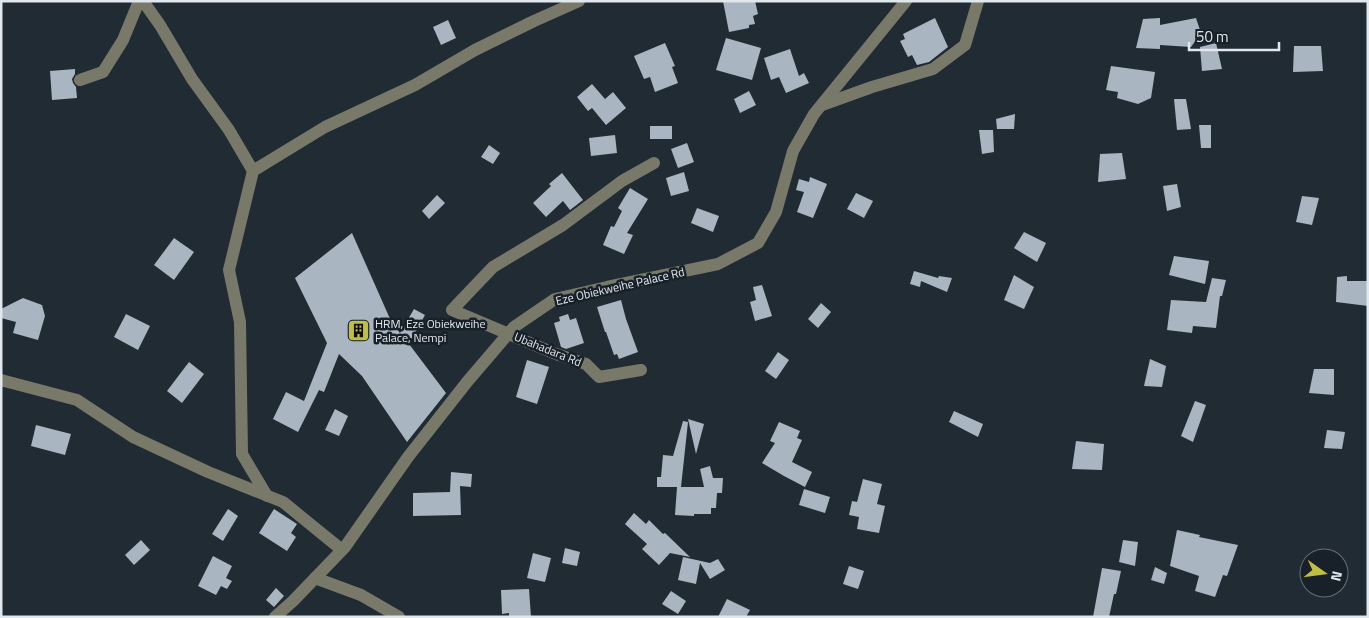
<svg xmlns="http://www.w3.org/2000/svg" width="1369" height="618" viewBox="0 0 1369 618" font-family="'Titillium Web',sans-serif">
  <rect width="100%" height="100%" fill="#212b33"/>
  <g fill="#a9b5c0">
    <polygon points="723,1 755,1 758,14 753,16 755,24 749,25 749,28 729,32"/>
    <polygon points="935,18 948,47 929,62 917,65 912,55 908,57 900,41 905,39 903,34"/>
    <polygon points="1160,18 1160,25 1196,18 1201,33 1191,47 1160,45 1160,49 1136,48 1143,19"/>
    <polygon points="448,20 456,38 441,45 433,27"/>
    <polygon points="726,38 761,48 752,80 716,70"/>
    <polygon points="665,43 675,66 672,67 678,83 655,92 650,77 644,79 634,56"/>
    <polygon points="1216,43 1222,69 1202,71 1200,47"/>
    <polygon points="1294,46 1321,46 1323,71 1293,72"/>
    <polygon points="790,49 799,76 804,73 809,83 786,93 779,77 771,80 764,58"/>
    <polygon points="1111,66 1155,72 1151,98 1138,104 1117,98 1118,92 1106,90"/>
    <polygon points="75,69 75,74 72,79 73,83 76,87 77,98 52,100 50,71"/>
    <polygon points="592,84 605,99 613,92 626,108 606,125 592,108 588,111 577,97"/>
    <polygon points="749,91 756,105 740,113 734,99"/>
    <polygon points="1174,99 1186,99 1191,129 1177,130"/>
    <polygon points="1015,114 1014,129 997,129 996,119"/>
    <polygon points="1199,125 1211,125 1211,148 1201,148"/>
    <rect x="650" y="126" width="22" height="13"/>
    <polygon points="979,130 993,130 994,152 982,154"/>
    <polygon points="615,135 617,153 591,156 589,138"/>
    <polygon points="687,143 694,162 678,168 671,149"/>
    <polygon points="489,145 500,153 493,164 481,157"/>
    <polygon points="1122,153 1126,179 1098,182 1100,154"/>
    <polygon points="684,172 689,191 671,196 666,178"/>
    <polygon points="562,173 583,200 570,210 563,201 546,217 533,203 551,186 549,184"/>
    <polygon points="810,177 827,184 813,218 797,212 804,192 796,190 799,179 809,182"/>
    <polygon points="1177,184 1181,207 1167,211 1163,186"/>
    <polygon points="630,188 648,199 627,233 633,235 624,254 603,245 611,226 614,227 622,211 618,208"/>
    <polygon points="856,193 873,201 864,218 847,209"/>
    <polygon points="437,195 445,203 429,219 422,211"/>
    <polygon points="1302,196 1319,198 1312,225 1296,222"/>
    <polygon points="697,208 719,216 713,232 691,223"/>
    <polygon points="1024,232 1046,243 1037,262 1014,248"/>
    <polygon points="352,233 391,321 400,333 414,309 425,315 409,344 446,393 407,442 362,376 339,354 324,392 319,390 298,432 273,419 286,392 304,401 327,343 295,278"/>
    <polygon points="174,238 194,252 174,280 154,265"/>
    <polygon points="1174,256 1209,261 1205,284 1169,275"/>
    <polygon points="914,271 938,278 939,276 952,278 947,292 921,281 920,287 910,284"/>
    <polygon points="1014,275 1034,287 1024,309 1004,300"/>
    <polygon points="1347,276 1347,281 1368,281 1368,306 1336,302 1337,277"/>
    <polygon points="1212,278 1226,280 1222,296 1220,296 1216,328 1193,326 1192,333 1167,330 1171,300 1206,302"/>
    <polygon points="762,285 772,316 755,321 750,302 756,300 753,287"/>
    <polygon points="23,298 42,305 45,316 38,340 13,333 16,322 1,318 1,309"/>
    <polygon points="621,300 626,319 638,352 619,359 617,354 614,355 606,332 605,332 597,307"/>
    <polygon points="821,303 831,312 818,328 808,319"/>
    <polygon points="126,314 150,326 138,350 114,337"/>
    <polygon points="568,314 570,320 576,318 584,343 566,349 561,347 554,323 560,321 559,317"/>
    <polygon points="778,352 789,360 776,379 765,371"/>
    <polygon points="1150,359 1166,366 1162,387 1144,386"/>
    <polygon points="527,360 549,367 537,404 516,397"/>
    <polygon points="189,362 204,374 182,403 167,391"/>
    <polygon points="1314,369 1334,369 1334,395 1309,393"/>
    <polygon points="1195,401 1206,405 1193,442 1181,436"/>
    <polygon points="335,409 348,416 339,436 325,430"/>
    <polygon points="954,411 983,424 978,437 949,422"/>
    <polygon points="688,419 704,424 696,454"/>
    <polygon points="683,421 688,422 681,487 657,487 657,477 661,477 663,455 673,456"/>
    <polygon points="779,422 800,431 797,438 802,440 792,462 812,472 805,487 784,476 762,463 775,443 770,441"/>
    <polygon points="36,425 71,434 65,455 31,446"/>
    <polygon points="1327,430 1345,432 1342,449 1324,448"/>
    <polygon points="1076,441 1104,444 1102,470 1072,469"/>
    <polygon points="710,466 713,478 723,478 722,493 717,493 716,508 711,508 711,514 694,514 694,516 675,515 677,487 704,487 700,469"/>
    <polygon points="451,472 472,474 471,487 460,486 461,515 413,516 413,493 450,492"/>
    <polygon points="863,479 882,484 877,504 885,506 879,533 857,529 859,517 849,515 852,501 857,502"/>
    <polygon points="804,489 830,497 825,513 799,505"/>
    <polygon points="228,509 238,516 223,541 212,534"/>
    <polygon points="274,509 297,524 291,533 296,537 287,551 259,533"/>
    <polygon points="634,513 646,524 649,520 663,534 665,533 690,557 670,553 659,565 642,549 647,544 625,524"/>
    <polygon points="1177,530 1200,535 1199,537 1238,545 1227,576 1223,575 1215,597 1195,591 1199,576 1170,566"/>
    <polygon points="141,540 150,550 134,565 125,555"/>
    <polygon points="1123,540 1138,542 1135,566 1119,562"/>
    <polygon points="565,548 580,552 577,566 562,563"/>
    <polygon points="533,553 551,558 545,582 527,578"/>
    <polygon points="213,556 232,566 226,578 232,581 227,589 221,586 216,595 198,586"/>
    <polygon points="683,557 710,563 718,559 725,570 710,579 700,563 696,584 678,580"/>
    <polygon points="849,566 864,571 858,589 843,584"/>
    <polygon points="1155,567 1167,573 1164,584 1151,580"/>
    <polygon points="1102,568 1121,571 1116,594 1114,594 1109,617 1093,617"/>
    <polygon points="276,588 284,596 274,607 266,600"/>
    <polygon points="529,589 531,617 509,617 509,613 502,614 501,590"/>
    <polygon points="671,591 686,601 678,614 662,604"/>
    <polygon points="727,599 750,610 746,617 718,617"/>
  </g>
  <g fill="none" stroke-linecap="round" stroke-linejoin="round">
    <g stroke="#79796a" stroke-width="12">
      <polyline points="143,1 160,25 192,79 229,130 253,171"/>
      <polyline points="80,80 103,72 123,40 139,1"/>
      <polyline points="822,105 872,87 933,69 965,45 978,1"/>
      <polyline points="641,370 599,377 586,364 556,354 452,310 493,267 563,225 622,181 654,163"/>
      <polyline points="1,380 77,400 133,437 208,472 283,502 342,550"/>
      <polyline points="267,496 242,454 240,322 229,270 253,171 325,127 415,85 475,50 534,21 579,1"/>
      <polyline points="315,578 361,595 399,617"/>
      <polyline points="275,617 293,601 345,547 408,457 467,382 514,327 555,299 607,287 718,264 758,243 776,212 793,151 814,114 906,1"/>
    </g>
  </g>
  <defs>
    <symbol id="building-square" viewBox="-11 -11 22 22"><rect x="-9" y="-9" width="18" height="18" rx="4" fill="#c1be40" stroke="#182129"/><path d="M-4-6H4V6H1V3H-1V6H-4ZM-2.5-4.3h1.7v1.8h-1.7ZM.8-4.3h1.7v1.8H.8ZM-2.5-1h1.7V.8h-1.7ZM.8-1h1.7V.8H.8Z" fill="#111"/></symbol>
  </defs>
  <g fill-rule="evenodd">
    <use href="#building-square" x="346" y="318" width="25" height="25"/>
  </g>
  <g text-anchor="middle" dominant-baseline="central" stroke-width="5" stroke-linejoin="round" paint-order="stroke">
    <g font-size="12" fill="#e1e8ed" stroke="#182129">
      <text transform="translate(620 286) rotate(-13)">Eze Obiekweihe Palace Rd</text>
      <text transform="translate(548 349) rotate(22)">Ubahadara Rd</text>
    </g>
    <g font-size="12" fill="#e1e8ed" stroke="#182129" text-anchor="start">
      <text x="375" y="323">HRM, Eze Obiekweihe<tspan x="375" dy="14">Palace, Nempi</tspan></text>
    </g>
  </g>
  <rect width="1369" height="618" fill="none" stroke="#e1e8ed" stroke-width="5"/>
  <g transform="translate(1324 573) rotate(104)"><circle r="24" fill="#182129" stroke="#687177"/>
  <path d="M0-4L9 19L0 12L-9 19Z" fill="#c1be40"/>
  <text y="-8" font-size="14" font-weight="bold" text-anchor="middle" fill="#e1e8ed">N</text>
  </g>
  <path d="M1189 42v8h90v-8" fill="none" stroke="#e1e8ed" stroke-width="2.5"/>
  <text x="1196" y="42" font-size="15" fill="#e1e8ed" stroke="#182129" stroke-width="4" paint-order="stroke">50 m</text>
</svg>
